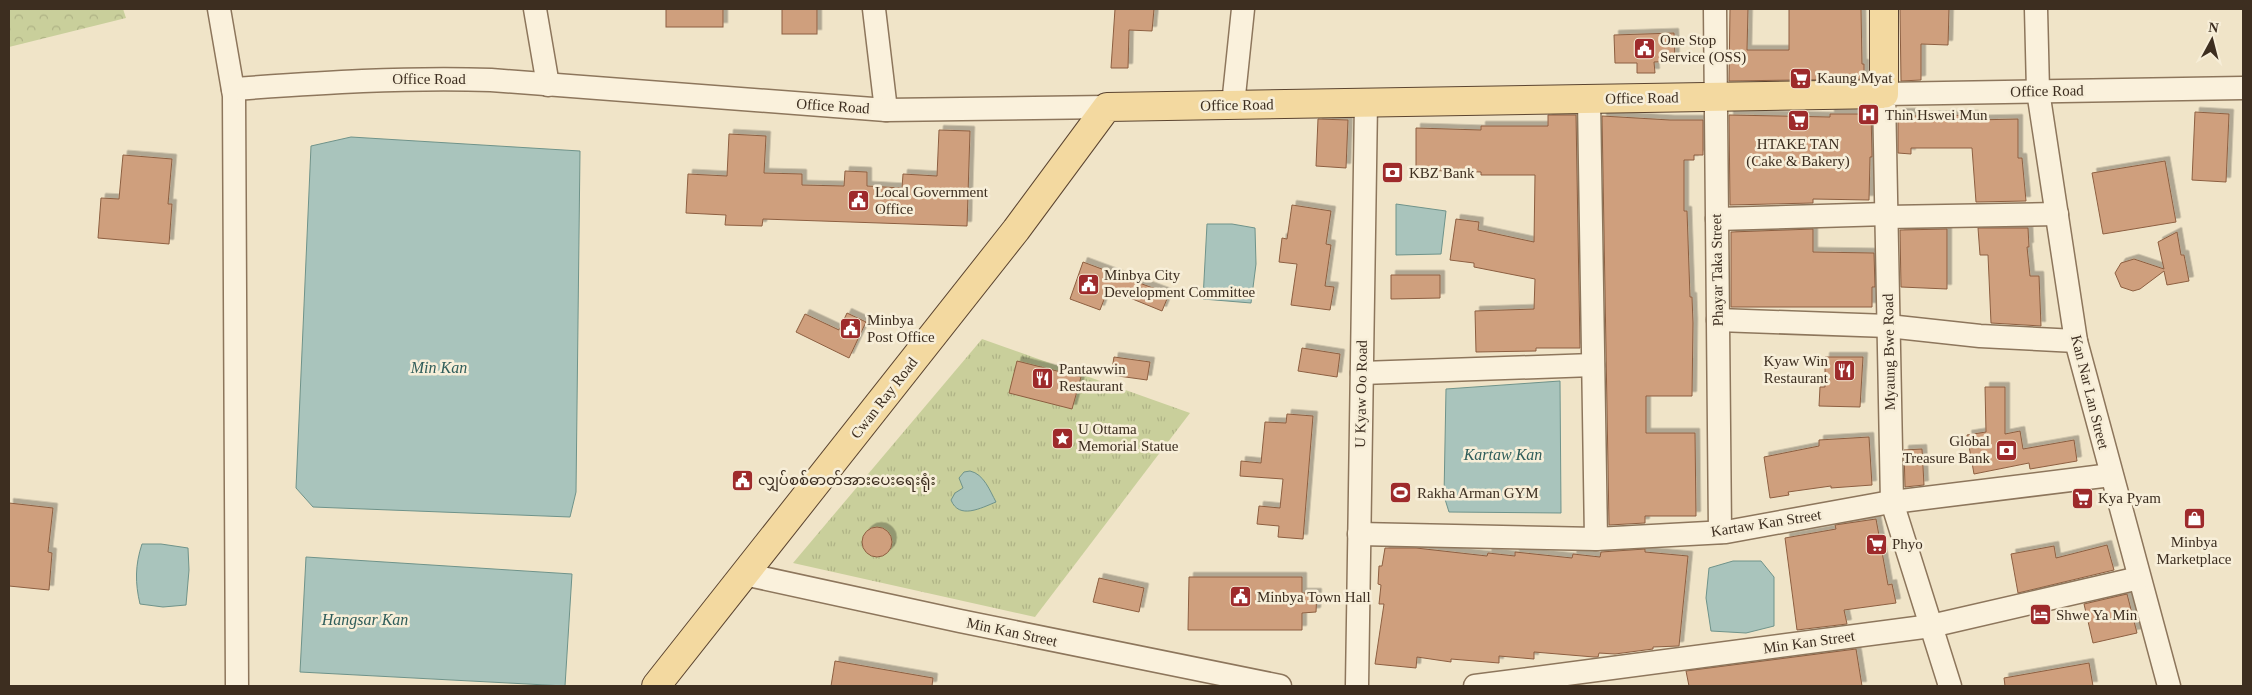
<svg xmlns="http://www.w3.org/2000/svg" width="2252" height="695" viewBox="0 0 2252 695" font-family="'Times New Roman','Noto Sans Myanmar',serif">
  <defs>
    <pattern id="forest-crowns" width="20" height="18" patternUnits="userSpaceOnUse" patternTransform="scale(1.25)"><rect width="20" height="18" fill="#c9cf9b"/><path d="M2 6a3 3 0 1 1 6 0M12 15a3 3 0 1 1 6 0" fill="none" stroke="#aeb285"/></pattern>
    <pattern id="park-tufts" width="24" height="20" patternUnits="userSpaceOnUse" patternTransform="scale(1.25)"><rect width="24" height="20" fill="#c9cf9b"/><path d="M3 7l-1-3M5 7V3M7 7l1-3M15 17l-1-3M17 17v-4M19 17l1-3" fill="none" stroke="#aeb285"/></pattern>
    <filter id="shadow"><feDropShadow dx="4.5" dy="-4.5" stdDeviation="0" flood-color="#0004"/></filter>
  </defs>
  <rect width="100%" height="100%" fill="#f0e4c8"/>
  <polygon fill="url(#forest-crowns)" points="9,9 123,9 126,18 9,47"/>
  <polygon fill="url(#park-tufts)" points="982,339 1190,413 1035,617 793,563"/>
  <g fill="#a9c4bc" stroke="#6f938a">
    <polygon points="351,137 580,151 576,492 570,517 313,507 296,488 311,146"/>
    <polygon points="1396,204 1446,211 1441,254 1396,255"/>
    <polygon points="1207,224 1232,224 1255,228 1256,264 1251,303 1203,299"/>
    <polygon points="1560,381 1561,513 1449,512 1444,496 1446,389"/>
    <path d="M 970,471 C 984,474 990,491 996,502 C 981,508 959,520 951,500 L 955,493 L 963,488 L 959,478 L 964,472 Z"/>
    <path d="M 142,544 L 161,544 L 188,548 L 189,570 L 186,605 L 163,607 L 140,604 C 135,583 135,565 142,544 Z"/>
    <polygon points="306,557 572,574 565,686 300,672"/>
    <polygon points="1733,561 1761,561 1774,577 1774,626 1746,633 1711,631 1706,598 1709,568"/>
  </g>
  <g fill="#cf9f7d" stroke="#8d5f41" filter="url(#shadow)">
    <rect x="666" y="9" width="57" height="18"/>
    <rect x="782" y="9" width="35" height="25"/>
    <polygon points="1115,9 1154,9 1152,31 1129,30 1128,68 1111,68"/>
    <polygon points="1730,9 1748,9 1747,50 1789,50 1789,9 1861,9 1862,64 1864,64 1864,79 1729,81"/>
    <polygon points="1900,9 1949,9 1948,45 1921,44 1921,80 1901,81"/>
    <polygon points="1674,33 1675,61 1654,62 1655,73 1637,73 1637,63 1615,63 1614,35"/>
    <polygon points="2195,112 2229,114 2226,182 2192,180"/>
    <polygon points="1898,113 1912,113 1912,116 1974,115 1974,120 2018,119 2018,158 2022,158 2026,201 1976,202 1972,148 1911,148 1911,154 1898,153"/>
    <polygon points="1830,114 1871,114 1872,153 1872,157 1870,157 1869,200 1813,199 1813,203 1730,205 1729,115 1830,117"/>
    <polygon points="1548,115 1576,115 1580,348 1536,348 1536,351 1476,352 1475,311 1534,309 1535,279 1474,267 1474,263 1450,260 1456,219 1479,222 1478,230 1534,242 1535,175 1481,175 1481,172 1416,170 1416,128 1481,130 1481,126 1548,126"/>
    <polygon points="1602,116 1670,120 1703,120 1703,155 1694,155 1694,160 1684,160 1684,211 1687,211 1690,297 1692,297 1693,323 1692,396 1646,396 1646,433 1695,433 1696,516 1645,516 1645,523 1609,525"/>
    <polygon points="1318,119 1348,120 1346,168 1316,166"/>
    <polygon points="939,130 970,131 967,226 763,219 762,226 725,225 726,215 686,213 688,174 727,176 729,134 766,136 764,173 802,174 802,185 844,186 845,171 867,172 867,186 902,188 903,174 937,176"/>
    <polygon points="123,155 172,159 168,204 172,204 169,244 98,238 101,198 119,199"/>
    <polygon points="2165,161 2176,222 2103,234 2092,173"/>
    <polygon points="1292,205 1331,211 1326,244 1331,245 1325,286 1334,287 1330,310 1291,305 1297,264 1279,262 1282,238 1287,239"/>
    <polygon points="1978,228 2028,228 2029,247 2027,247 2030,276 2039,276 2041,326 1991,323 1988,255 1980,255"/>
    <polygon points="1813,229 1813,252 1874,253 1875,287 1872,287 1872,307 1731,307 1731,232"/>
    <polygon points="1947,229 1947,289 1901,287 1900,230"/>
    <polygon points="2177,232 2181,255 2184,255 2189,281 2167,285 2164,271 2140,289 2133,291 2121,287 2115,273 2121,263 2134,259 2164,269 2158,242"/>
    <polygon points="1083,262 1169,294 1162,311 1108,289 1100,310 1070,299"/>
    <polygon points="1391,275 1440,275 1440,298 1391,299"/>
    <polygon points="847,313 866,322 849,358 796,332 805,314 839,330"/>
    <polygon points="1302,348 1340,354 1337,377 1298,371"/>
    <polygon points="1114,357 1150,362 1147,380 1111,375"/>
    <polygon points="1825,357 1863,357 1860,407 1819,406 1820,387 1825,387"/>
    <polygon points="1017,361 1081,377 1072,409 1009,393"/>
    <polygon points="1985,387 2005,387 2005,434 2020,431 2023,449 2074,440 2077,461 2030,469 2029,463 1974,474 1967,435 1986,432"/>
    <polygon points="1287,414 1313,416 1303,539 1278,537 1279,526 1257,524 1259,506 1280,508 1283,479 1240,476 1241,461 1261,463 1265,422 1286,423"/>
    <polygon points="1869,437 1872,485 1831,488 1831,486 1788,492 1789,495 1770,498 1764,457 1819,446 1819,440"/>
    <polygon points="1922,449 1924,485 1905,487 1904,450"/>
    <polygon points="9,503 53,508 48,552 52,553 49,590 9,586"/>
    <polygon points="1876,519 1888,585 1892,584 1896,603 1844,610 1847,624 1797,630 1785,538 1836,529 1835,525"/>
    <circle cx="877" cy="542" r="15"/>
    <polygon points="2107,545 2114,570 2018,593 2011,554 2054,546 2056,558"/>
    <polygon points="1385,548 1416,548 1487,556 1488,553 1515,556 1515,552 1572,558 1573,554 1600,557 1601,552 1645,549 1645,552 1688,556 1679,646 1653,647 1653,649 1615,654 1599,653 1598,657 1594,657 1534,652 1534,659 1499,656 1499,663 1451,659 1451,662 1417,657 1416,668 1375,664 1384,604 1379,604 1381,585 1378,584 1379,566 1382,566"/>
    <polygon points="1189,577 1302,577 1302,593 1317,593 1316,612 1302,613 1302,630 1188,630"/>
    <polygon points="1099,578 1144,588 1139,612 1093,602"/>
    <polygon points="2127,594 2137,633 2093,643 2084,604"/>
    <polygon points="1856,649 1862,686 1689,686 1686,671"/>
    <polygon points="835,661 933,678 932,686 831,686"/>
    <polygon points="2089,663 2093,686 2005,686 2004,678"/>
  </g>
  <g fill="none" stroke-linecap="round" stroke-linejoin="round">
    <defs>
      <g id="minor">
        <polyline points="219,9 234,96 237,686"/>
        <polyline points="535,9 548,85"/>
        <polyline points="874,9 886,110"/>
        <polyline points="1715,9 1720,532"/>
        <polyline points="2036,9 2038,91 2076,341 2169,686"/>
        <path d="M 233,89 C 319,83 404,77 491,80 L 886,110 L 1107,107"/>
        <polyline points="1589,99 1596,539"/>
        <polyline points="1233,105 1243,9"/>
        <polyline points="1886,217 2057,214"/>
        <polyline points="1717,219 1887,214"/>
        <polyline points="1718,320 1888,326 1980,336 2076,341"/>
        <polyline points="1362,373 1593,365"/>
        <polyline points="1359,534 1596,539 1726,532 1885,503 2111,475"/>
        <polyline points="744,574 960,621 1280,686"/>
        <polyline points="1357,686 1366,102"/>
        <polyline points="1475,686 1931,626 2139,578"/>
        <polyline points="1950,686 1892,502 1884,94 2243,88"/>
      </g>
      <polyline id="major" points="656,686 1016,230 1107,107 1884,94 1884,9"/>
    </defs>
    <use href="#minor" stroke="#8d765c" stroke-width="25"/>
    <use href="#major" stroke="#5b4430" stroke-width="30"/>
    <use href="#minor" stroke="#faf1dc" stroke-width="22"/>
    <use href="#major" stroke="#f3d9a0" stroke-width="28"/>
  </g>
  <defs>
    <symbol id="civic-square" viewBox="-11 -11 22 22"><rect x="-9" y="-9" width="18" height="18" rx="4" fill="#9e2a2b" stroke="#f7eed8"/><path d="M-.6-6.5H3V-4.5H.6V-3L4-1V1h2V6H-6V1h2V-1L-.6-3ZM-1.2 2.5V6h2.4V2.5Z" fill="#fff"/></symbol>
    <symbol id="supermarket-square" viewBox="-11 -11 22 22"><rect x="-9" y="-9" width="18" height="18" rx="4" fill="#9e2a2b" stroke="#f7eed8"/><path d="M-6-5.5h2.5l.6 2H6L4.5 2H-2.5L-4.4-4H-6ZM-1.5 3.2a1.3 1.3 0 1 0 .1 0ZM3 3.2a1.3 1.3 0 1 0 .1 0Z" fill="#fff"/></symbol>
    <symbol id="hospital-square" viewBox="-11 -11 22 22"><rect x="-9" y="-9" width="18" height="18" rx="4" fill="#9e2a2b" stroke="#f7eed8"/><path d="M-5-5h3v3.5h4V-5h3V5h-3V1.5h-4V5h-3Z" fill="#fff"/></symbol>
    <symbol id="bank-square" viewBox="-11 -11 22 22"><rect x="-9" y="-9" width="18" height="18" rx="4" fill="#9e2a2b" stroke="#f7eed8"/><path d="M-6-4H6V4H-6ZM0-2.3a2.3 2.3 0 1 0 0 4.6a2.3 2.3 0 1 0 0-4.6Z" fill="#fff"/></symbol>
    <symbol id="restaurant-square" viewBox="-11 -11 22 22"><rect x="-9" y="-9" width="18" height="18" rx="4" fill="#9e2a2b" stroke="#f7eed8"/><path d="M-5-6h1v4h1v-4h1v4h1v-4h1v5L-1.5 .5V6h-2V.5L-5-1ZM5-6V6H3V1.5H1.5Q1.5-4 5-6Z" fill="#fff"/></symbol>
    <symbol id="sight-square" viewBox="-11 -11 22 22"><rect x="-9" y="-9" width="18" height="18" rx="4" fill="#9e2a2b" stroke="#f7eed8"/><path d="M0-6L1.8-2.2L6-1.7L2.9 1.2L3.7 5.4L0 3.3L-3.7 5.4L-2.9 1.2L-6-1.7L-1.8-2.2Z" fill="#fff"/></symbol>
    <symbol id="stadium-square" viewBox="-11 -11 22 22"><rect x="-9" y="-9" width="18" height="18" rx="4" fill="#9e2a2b" stroke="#f7eed8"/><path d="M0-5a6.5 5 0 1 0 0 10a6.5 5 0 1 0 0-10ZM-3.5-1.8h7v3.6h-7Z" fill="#fff"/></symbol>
    <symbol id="shop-square" viewBox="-11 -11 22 22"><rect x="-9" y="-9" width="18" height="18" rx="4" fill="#9e2a2b" stroke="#f7eed8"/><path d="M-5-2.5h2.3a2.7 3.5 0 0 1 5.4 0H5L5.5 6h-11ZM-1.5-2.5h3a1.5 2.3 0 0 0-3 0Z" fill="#fff"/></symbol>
    <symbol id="hotel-square" viewBox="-11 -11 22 22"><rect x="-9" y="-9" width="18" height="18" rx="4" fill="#9e2a2b" stroke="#f7eed8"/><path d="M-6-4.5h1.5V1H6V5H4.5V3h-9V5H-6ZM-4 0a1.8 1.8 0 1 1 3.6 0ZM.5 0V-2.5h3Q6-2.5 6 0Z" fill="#fff"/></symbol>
  </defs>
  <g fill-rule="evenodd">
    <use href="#civic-square" x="1632" y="36" width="25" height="25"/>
    <use href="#supermarket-square" x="1788" y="66" width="25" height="25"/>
    <use href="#hospital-square" x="1856" y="102" width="25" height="25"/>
    <use href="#supermarket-square" x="1786" y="108" width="25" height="25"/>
    <use href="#bank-square" x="1380" y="160" width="25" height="25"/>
    <use href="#civic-square" x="846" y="188" width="25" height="25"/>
    <use href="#civic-square" x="1076" y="272" width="25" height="25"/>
    <use href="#civic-square" x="838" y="316" width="25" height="25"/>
    <use href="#restaurant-square" x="1832" y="358" width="25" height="25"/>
    <use href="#restaurant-square" x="1030" y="366" width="25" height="25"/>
    <use href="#sight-square" x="1050" y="426" width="25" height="25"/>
    <use href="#bank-square" x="1994" y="438" width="25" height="25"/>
    <use href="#civic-square" x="730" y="468" width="25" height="25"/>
    <use href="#stadium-square" x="1388" y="480" width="25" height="25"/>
    <use href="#supermarket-square" x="2070" y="486" width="25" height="25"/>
    <use href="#shop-square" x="2182" y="506" width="25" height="25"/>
    <use href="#supermarket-square" x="1864" y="532" width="25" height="25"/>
    <use href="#civic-square" x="1228" y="584" width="25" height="25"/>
    <use href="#hotel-square" x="2028" y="602" width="25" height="25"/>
  </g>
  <g text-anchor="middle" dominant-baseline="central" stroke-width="5" stroke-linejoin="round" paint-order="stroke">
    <g font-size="15" fill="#3d2e20" stroke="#f7eed8" text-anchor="start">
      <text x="1660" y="40">One Stop<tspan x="1660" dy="17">Service (OSS)</tspan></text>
      <text x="1817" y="78">Kaung Myat</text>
      <text x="1885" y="115">Thin Hswei Mun</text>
      <text x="1798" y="144" text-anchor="middle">HTAKE TAN<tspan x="1798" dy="17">(Cake &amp; Bakery)</tspan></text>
      <text x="1409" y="173">KBZ Bank</text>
      <text x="875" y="192">Local Government<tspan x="875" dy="17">Office</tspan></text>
      <text x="1104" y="275">Minbya City<tspan x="1104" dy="17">Development Committee</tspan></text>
      <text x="867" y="320">Minbya<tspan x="867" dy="17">Post Office</tspan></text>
      <text x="1828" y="361" text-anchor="end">Kyaw Win<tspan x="1828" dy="17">Restaurant</tspan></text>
      <text x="1059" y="369">Pantawwin<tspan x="1059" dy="17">Restaurant</tspan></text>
      <text x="1078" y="429">U Ottama<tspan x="1078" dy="17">Memorial Statue</tspan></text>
      <text x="1990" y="441" text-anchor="end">Global<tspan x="1990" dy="17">Treasure Bank</tspan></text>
      <text x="758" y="480">လျှပ်စစ်ဓာတ်အားပေးရေးရုံး</text>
      <text x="1417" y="493">Rakha Arman GYM</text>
      <text x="2098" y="498">Kya Pyam</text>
      <text x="2194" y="542" text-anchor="middle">Minbya<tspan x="2194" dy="17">Marketplace</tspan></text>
      <text x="1892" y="544">Phyo</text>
      <text x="1257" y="597">Minbya Town Hall</text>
      <text x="2056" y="615">Shwe Ya Min</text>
    </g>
    <g font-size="15" fill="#3d2e20" stroke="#f7eed8">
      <text x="429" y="79">Office Road</text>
      <text transform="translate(2047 91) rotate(-1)">Office Road</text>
      <text transform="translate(1642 98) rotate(-1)">Office Road</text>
      <text transform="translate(1237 105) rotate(-1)">Office Road</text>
      <text transform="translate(833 106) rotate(4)">Office Road</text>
      <text transform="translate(1717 270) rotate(-91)">Phayar Taka Street</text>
      <text transform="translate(1889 352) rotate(-91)">Myaung Bwe Road</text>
      <text transform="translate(2090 392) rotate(76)">Kan Nar Lan Street</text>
      <text transform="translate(1361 394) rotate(-89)">U Kyaw Oo Road</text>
      <text transform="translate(884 398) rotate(-52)">Cwan Ray Road</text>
      <text transform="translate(1766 523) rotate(-9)">Kartaw Kan Street</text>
      <text transform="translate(1012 632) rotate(12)">Min Kan Street</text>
      <text transform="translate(1809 642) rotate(-8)">Min Kan Street</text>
    </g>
    <g font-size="16" font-style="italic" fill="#2f5d5a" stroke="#f7eed8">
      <text x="439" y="367">Min Kan</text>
      <text x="1503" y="454">Kartaw Kan</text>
      <text x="365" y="619">Hangsar Kan</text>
    </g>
  </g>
  <rect width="2252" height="695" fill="none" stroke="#3d2e20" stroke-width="20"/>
  <g transform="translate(2212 40) rotate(7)" stroke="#f7eed8" stroke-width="4" paint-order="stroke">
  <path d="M0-4L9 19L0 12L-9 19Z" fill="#3d2e20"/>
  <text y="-8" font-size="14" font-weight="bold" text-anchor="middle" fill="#3d2e20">N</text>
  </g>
</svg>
